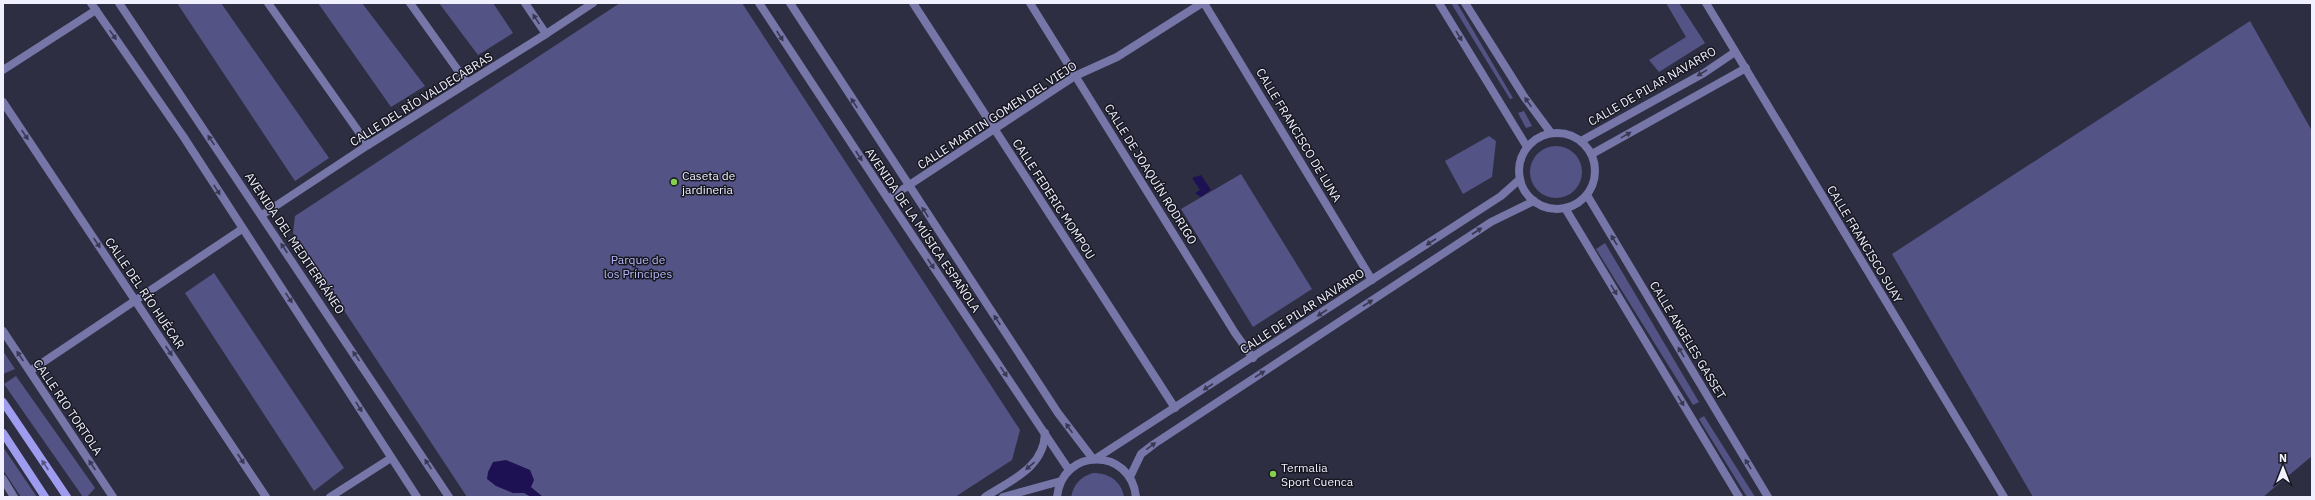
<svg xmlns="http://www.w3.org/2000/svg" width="2315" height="500" viewBox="0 0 2315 500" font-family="'IBM Plex Sans',sans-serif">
  <rect width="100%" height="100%" fill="#2e2e43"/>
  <g fill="#545385">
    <polygon points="177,3 221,3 329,158 295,181"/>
    <polygon points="318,3 362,3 425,86 391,107"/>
    <polygon points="439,3 493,3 513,33 478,55"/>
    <polygon points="620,3 742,3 1020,430 1012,460 955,497 467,497 293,233 295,216"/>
    <polygon points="1451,3 1457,3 1513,98 1510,99"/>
    <polygon points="1666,3 1679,3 1705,43 1659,72 1649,60 1686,37"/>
    <polygon points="2250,21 2312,131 2312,456 2263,497 2033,497 1892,254"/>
    <polygon points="1524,111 1532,126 1526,128 1518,113"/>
    <polygon points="1489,136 1496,141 1492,177 1463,194 1445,161"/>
    <circle cx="1556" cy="172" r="26"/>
    <polygon points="1241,174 1312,289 1253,327 1181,209"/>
    <polygon points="1605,243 1699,402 1693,405 1596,249"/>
    <polygon points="214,273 344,468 314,491 185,293"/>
    <polygon points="3,351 15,369 3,374"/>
    <polygon points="16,376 95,488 87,497 83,497 4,384"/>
    <polygon points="1704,416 1755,497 1747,497 1699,419"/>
    <polygon points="3,447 37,497 21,497 3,470"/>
    <path d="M 1093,473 C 1109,473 1121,481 1124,497 L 1071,497 C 1074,484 1080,477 1093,473 Z"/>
  </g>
  <g fill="#1e1153">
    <polygon points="1201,175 1211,190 1201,197 1195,193 1200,190 1192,178"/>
    <polygon points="506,460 530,470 534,480 531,487 543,497 531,497 524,493 513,493 496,486 487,479 488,472 493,462"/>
  </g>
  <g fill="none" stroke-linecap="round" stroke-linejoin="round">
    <g stroke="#7676a9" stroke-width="8">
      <polyline points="268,3 368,145"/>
      <polyline points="410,3 467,83"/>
      <polyline points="525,3 546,34"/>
      <polyline points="913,3 1175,408"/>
      <polyline points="1030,3 1235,333 1253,358"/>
      <polyline points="1204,3 1372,280"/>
      <polyline points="1706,3 2004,497"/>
      <polyline points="3,70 96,10"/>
      <polyline points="3,102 266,497"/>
      <polyline points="1581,141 1704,73 1735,52"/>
      <polyline points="1592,154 1746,68"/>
      <polyline points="1587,195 1768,497"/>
      <polyline points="888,199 1075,76 1117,57 1202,3"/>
      <polyline points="1565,208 1739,497"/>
      <polyline points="262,215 368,145 546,34 593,3"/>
      <polyline points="3,331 113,497"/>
      <polyline points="30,371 242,229"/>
      <polyline points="3,479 14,497"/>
      <polyline points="330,497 391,458"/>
    </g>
    <g stroke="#7676a9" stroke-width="8">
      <polyline points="91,3 183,136 417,497"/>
      <polyline points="119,3 449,497"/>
      <polyline points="759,3 888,199 1069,470"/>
      <polyline points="790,3 1058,413 1093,459"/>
      <polyline points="1439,3 1527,147"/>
      <polyline points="1465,3 1525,98 1551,133"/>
      <circle cx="1557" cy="171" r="38"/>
      <polyline points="1095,459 1501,196 1520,179"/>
      <polyline points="1130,477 1141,454 1154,444 1491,222 1534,201"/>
      <path d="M 985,497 C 1011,480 1044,468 1045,433"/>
      <polyline points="1003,497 1061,481"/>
      <path d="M 1057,497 C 1062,447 1131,447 1136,497"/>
    </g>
    <g stroke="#9e9cee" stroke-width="8">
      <polyline points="3,402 67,497"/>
      <polyline points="3,433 45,497"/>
    </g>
  </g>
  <defs><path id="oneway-solid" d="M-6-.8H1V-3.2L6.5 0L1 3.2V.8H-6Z"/></defs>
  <g fill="#383851">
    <use href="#oneway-solid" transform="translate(536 19) rotate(-124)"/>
    <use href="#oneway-solid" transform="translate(113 35) rotate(55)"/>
    <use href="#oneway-solid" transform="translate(780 36) rotate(57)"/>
    <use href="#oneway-solid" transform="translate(1459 36) rotate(59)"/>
    <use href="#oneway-solid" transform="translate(1702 73) rotate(149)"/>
    <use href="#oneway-solid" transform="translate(1528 102) rotate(-125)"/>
    <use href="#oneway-solid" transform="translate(854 103) rotate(-123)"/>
    <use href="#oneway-solid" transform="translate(25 135) rotate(56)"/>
    <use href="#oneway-solid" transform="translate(1626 135) rotate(-29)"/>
    <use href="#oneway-solid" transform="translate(211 140) rotate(-124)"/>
    <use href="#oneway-solid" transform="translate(859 156) rotate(57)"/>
    <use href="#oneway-solid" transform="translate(217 190) rotate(58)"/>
    <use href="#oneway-solid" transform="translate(925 212) rotate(-123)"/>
    <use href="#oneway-solid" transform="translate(1477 231) rotate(-33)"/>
    <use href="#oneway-solid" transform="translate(1614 240) rotate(-121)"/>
    <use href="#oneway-solid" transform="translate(1431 242) rotate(147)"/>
    <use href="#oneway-solid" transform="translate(97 243) rotate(56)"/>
    <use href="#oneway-solid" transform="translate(284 248) rotate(-124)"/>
    <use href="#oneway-solid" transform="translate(931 264) rotate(56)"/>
    <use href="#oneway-solid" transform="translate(1614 290) rotate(59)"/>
    <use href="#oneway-solid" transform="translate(289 298) rotate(56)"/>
    <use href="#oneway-solid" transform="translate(1368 303) rotate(-33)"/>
    <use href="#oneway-solid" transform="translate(1322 313) rotate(147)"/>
    <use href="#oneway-solid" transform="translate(997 320) rotate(-123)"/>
    <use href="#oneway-solid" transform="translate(169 351) rotate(56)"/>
    <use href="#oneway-solid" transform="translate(1681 352) rotate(-121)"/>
    <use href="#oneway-solid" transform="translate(20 356) rotate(-124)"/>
    <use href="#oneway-solid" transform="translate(356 356) rotate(-124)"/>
    <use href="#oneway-solid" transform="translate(1004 372) rotate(56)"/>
    <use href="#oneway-solid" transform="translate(1260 374) rotate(-33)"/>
    <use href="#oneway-solid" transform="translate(1208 387) rotate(147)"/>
    <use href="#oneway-solid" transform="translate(1681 401) rotate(59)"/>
    <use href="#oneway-solid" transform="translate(359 407) rotate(58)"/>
    <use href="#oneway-solid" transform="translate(1069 428) rotate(-125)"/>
    <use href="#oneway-solid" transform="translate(1151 446) rotate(-36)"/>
    <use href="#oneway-solid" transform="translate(241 459) rotate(56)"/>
    <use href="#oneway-solid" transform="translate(428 464) rotate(-124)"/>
    <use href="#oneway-solid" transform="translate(1748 464) rotate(-121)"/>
    <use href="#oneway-solid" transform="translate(92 465) rotate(-124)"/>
    <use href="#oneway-solid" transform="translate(1030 466) rotate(140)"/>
  </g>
  <use fill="#54537d" href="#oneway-solid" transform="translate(45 465) rotate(-124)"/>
  <g fill="#86cf4c" stroke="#171721" stroke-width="1.5">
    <circle cx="674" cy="182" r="4"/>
    <circle cx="1273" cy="474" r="4"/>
  </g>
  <g text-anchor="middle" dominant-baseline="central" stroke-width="3" stroke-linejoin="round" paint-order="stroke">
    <g font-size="12" fill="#f0f0fe" stroke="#171721">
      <text transform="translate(1652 86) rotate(-30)">CALLE DE PILAR NAVARRO</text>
      <text transform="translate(421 99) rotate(-32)">CALLE DEL RÍO VALDECABRAS</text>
      <text transform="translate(997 115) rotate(-33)">CALLE MARTIN GOMEN DEL VIEJO</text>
      <text transform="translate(1299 135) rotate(59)">CALLE FRANCISCO DE LUNA</text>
      <text transform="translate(1151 174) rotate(58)">CALLE DE JOAQUÍN RODRIGO</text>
      <text transform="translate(1054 199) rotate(57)">CALLE FEDERIC MOMPOU</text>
      <text transform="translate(923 230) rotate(56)">AVENIDA DE LA MÚSICA ESPAÑOLA</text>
      <text transform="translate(295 243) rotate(56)">AVENIDA DEL MEDITERRÁNEO</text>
      <text transform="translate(1865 244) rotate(59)">CALLE FRANCISCO SUAY</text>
      <text transform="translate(145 293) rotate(56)">CALLE DEL RÍO HUÉCAR</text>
      <text transform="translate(1302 311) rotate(-33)">CALLE DE PILAR NAVARRO</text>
      <text transform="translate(1688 340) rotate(59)">CALLE ANGELES GASSET</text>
      <text transform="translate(68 407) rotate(56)">CALLE RIO TORTOLA</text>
    </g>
    <g font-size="12" fill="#f0f0fe" stroke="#171721" text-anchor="start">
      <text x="682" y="175">Caseta de<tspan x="682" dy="14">jardineria</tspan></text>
      <text x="1281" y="467">Termalia<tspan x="1281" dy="14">Sport Cuenca</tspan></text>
    </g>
    <g font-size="12" fill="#b7b8f4" stroke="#171721">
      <text x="638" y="259">Parque de<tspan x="638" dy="14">los Príncipes</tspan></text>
    </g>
  </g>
  <rect width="2315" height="500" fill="none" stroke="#f0f0fe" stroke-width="8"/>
  <g transform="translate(2283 468)" stroke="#171721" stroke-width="3" paint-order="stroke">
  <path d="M0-3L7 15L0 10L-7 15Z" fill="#f0f0fe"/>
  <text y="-6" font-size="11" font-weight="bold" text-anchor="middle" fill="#f0f0fe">N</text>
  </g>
</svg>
